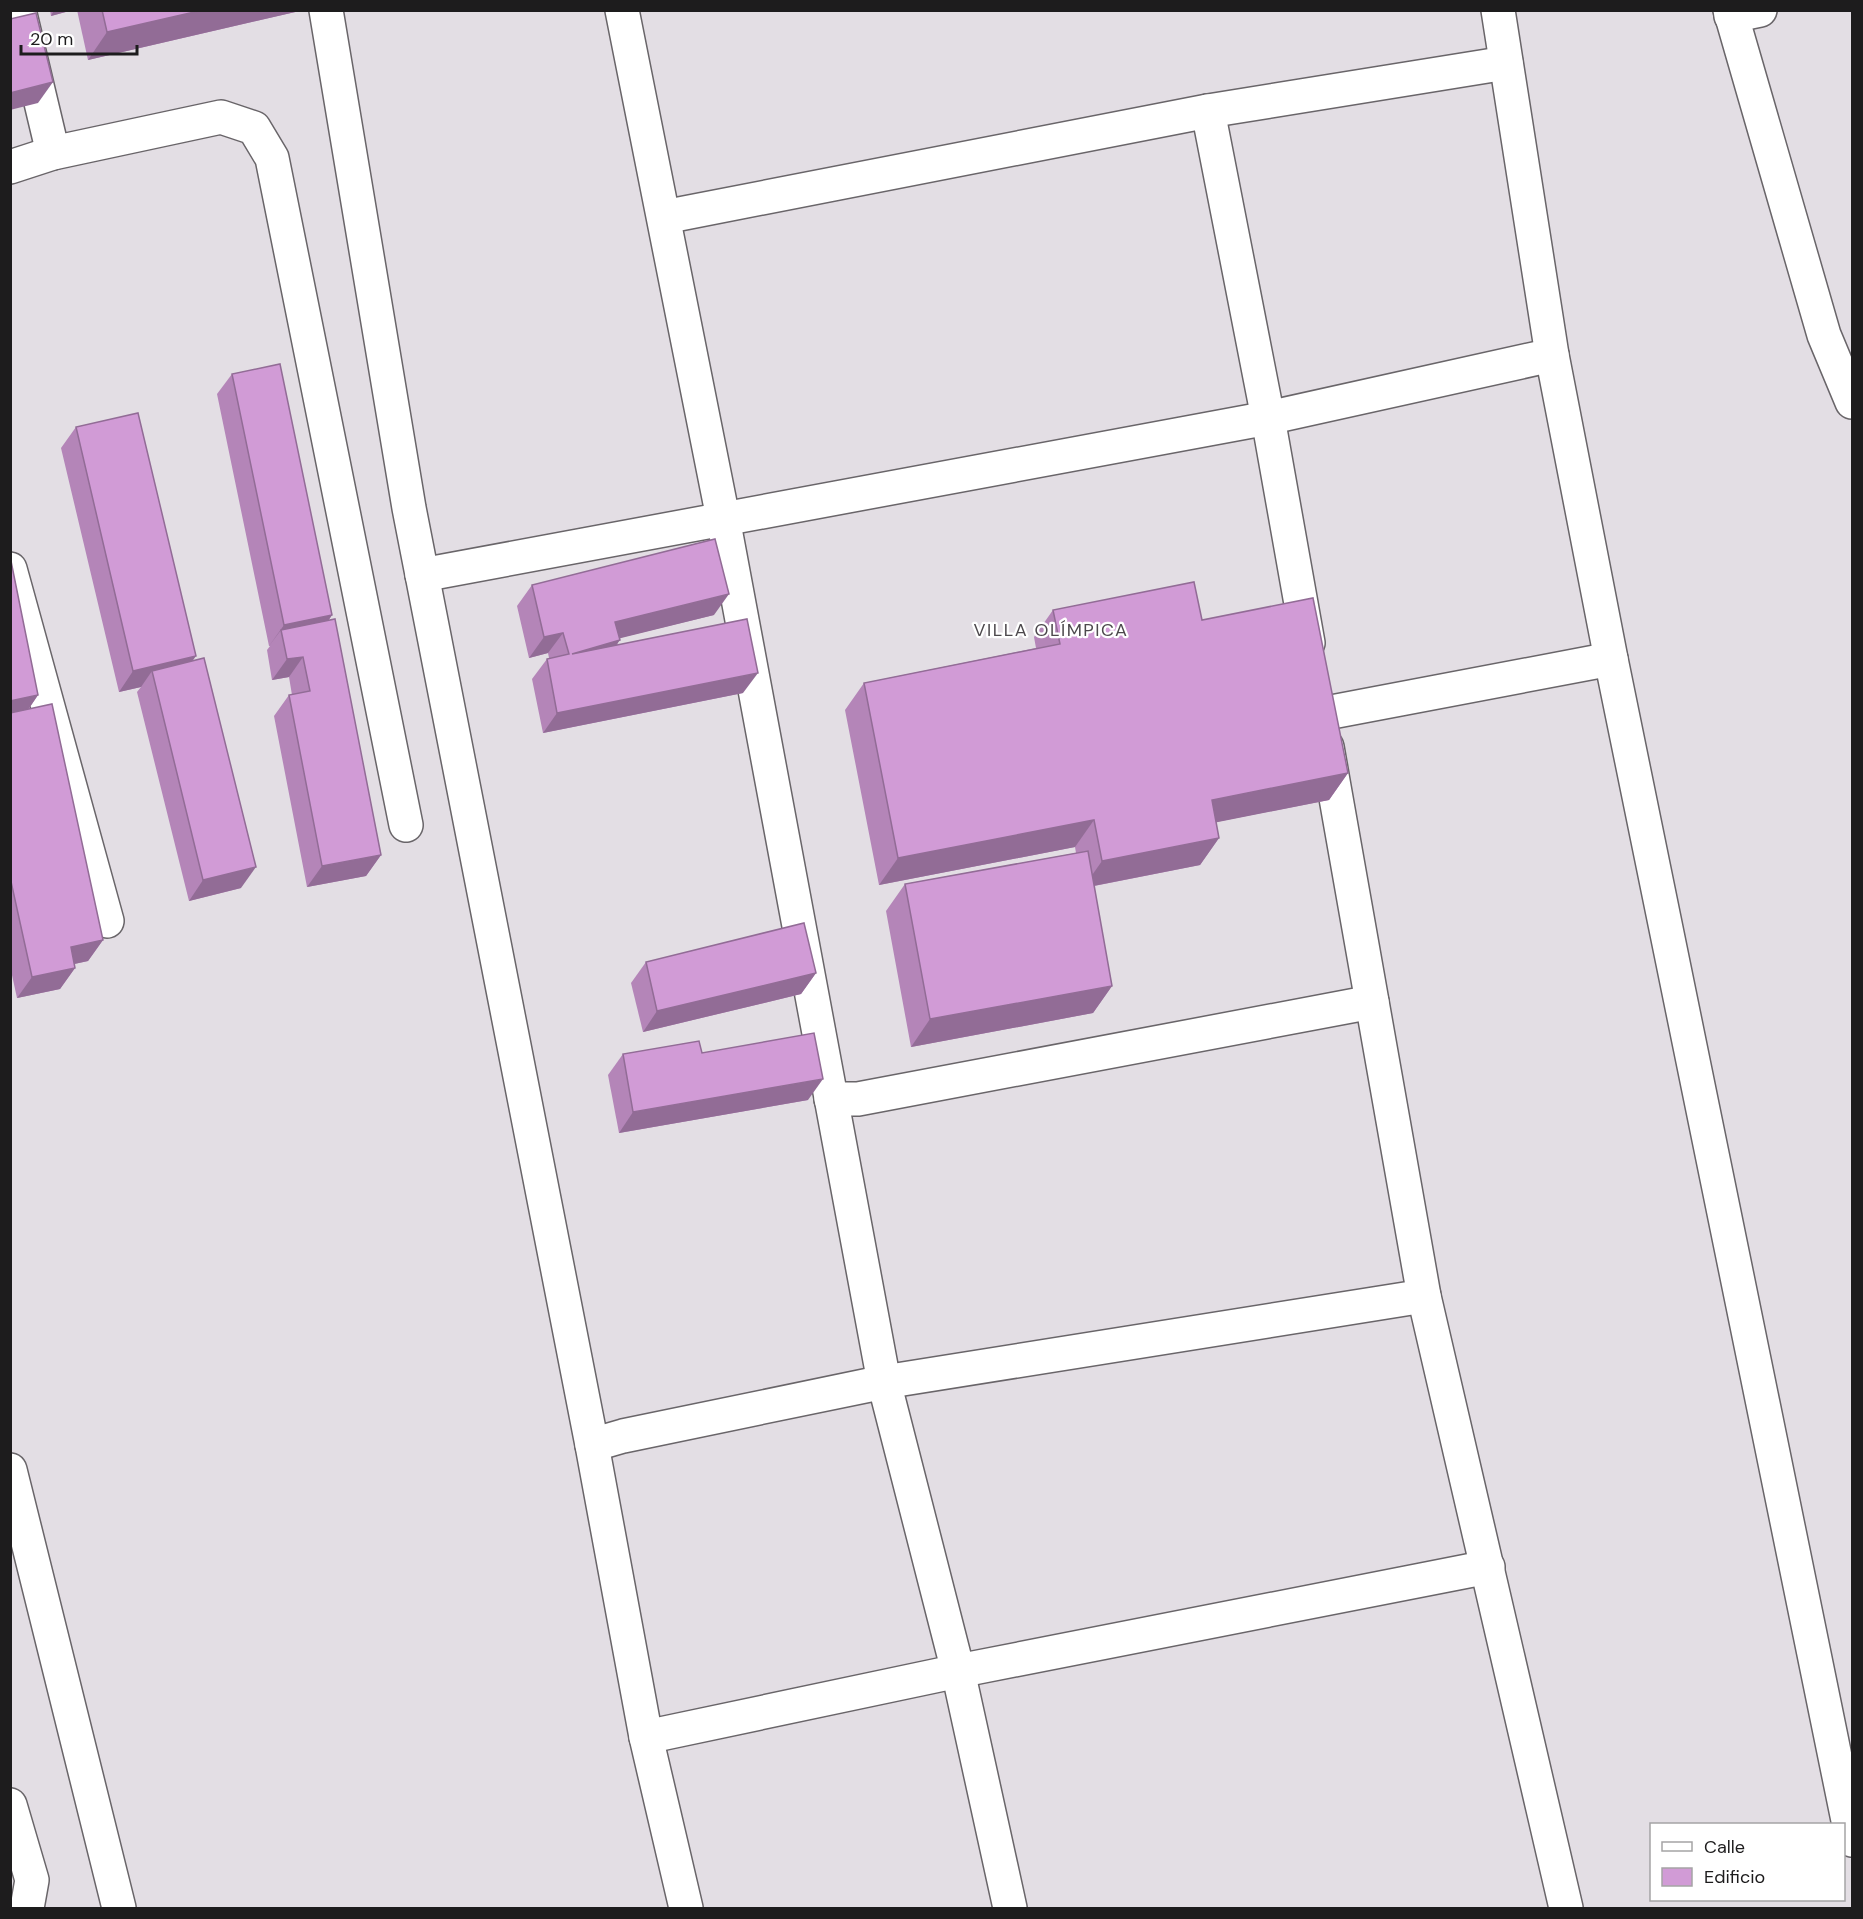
<svg xmlns="http://www.w3.org/2000/svg" width="1863" height="1919" viewBox="0 0 1863 1919" font-family="'DM Sans',sans-serif">
  <rect width="100%" height="100%" fill="#e3dee4"/>
  <g fill="none" stroke-linecap="round" stroke-linejoin="round">
    <defs>
      <g id="minor">
        <polyline points="19,10 53,153"/>
        <polyline points="326,10 409,508 592,1445 646,1737 686,1908"/>
        <polyline points="622,10 723,518 884,1382 958,1671 1010,1908"/>
        <polyline points="1498,10 1552,355 1611,659 1852,1840"/>
        <polyline points="1730,10 1824,335 1852,402"/>
        <polyline points="1731,16 1760,10"/>
        <polyline points="1208,111 1268,418 1308,643"/>
        <polyline points="10,167 53,153 221,117 254,128 272,158 406,825"/>
        <polyline points="664,217 1208,111 1506,63"/>
        <polyline points="10,569 107,921"/>
        <polyline points="422,575 1268,418 1552,355"/>
        <polyline points="1321,714 1611,659"/>
        <polyline points="1327,747 1424,1296 1566,1908"/>
        <polyline points="831,1099 858,1099 1372,1002"/>
        <polyline points="592,1445 623,1436 884,1382 1424,1296"/>
        <polyline points="10,1470 119,1908"/>
        <polyline points="646,1737 958,1671 1488,1567"/>
        <polyline points="10,1805 32,1880 27,1908"/>
      </g>
    </defs>
    <use href="#minor" stroke="#696569" stroke-width="36"/>
    <use href="#minor" stroke="#fff" stroke-width="33"/>
  </g>
  <g fill="#b485b8">
    <polygon points="50,10 73,10 51,16"/>
    <polygon points="77,10 304,10 88,60"/>
    <polygon points="232,374 332,615 328,621 381,855 366,876 307,887 274,716 289,695 292,695 289,677 272,680 267,650 270,646 269,646 217,394"/>
    <polygon points="76,427 192,661 241,888 189,901 137,692 141,687 119,692 61,448"/>
    <polygon points="10,556 38,695 28,710 103,940 88,961 74,964 75,968 60,989 17,998 10,966"/>
    <polygon points="532,585 714,615 619,638 617,645 743,693 543,733 532,679 547,659 549,658 548,653 529,658 517,606"/>
    <polygon points="1053,610 1202,620 1348,773 1329,800 1216,822 1219,838 1200,865 1094,886 1112,986 1093,1013 911,1047 886,911 905,884 1076,853 1075,847 879,885 845,710 864,683 1036,648 1034,637"/>
    <polygon points="646,962 816,973 801,994 643,1032 631,983"/>
    <polygon points="702,1053 808,1100 619,1133 608,1075 623,1054"/>
  </g>
  <g fill="#926c96">
    <polygon points="54,10 73,10 51,16"/>
    <polygon points="203,10 304,10 88,60 107,32"/>
    <polygon points="53,82 38,103 10,110 10,93"/>
    <polygon points="729,594 714,615 601,643 615,622"/>
    <polygon points="332,615 318,636 281,630 269,646 284,625"/>
    <polygon points="563,633 548,653 529,658 544,637"/>
    <polygon points="620,640 605,661 572,654"/>
    <polygon points="196,656 181,677 152,671 141,687 119,692 133,671"/>
    <polygon points="303,657 289,677 272,680 287,659"/>
    <polygon points="758,673 743,693 543,733 557,713"/>
    <polygon points="38,695 19,723 10,724 10,701"/>
    <polygon points="1348,773 1329,800 1193,827 1212,800"/>
    <polygon points="1094,820 1075,847 879,885 898,858"/>
    <polygon points="1219,838 1200,865 1083,888 1102,861"/>
    <polygon points="381,855 366,876 307,887 322,866"/>
    <polygon points="256,867 241,888 189,901 203,880"/>
    <polygon points="103,940 88,961 56,968 71,947"/>
    <polygon points="75,968 60,989 17,998 32,977"/>
    <polygon points="816,973 801,994 643,1032 657,1011"/>
    <polygon points="1112,986 1093,1013 911,1047 930,1019"/>
    <polygon points="823,1079 808,1100 619,1133 633,1112"/>
  </g>
  <g fill="#d19bd6" stroke="#926c96" stroke-width="1.5">
    <polygon points="102,10 203,10 107,32"/>
    <polygon points="36,13 53,82 10,93 10,19"/>
    <polygon points="280,364 332,615 284,625 232,374"/>
    <polygon points="138,413 196,656 133,671 76,427"/>
    <polygon points="715,539 729,594 615,622 620,640 572,654 747,619 758,673 557,713 547,659 569,654 563,633 544,637 532,585"/>
    <polygon points="10,556 38,695 10,701"/>
    <polygon points="1194,582 1202,620 1313,598 1348,773 1212,800 1219,838 1102,861 1094,820 898,858 864,683 1060,644 1053,610"/>
    <polygon points="335,619 381,855 322,866 289,695 310,691 303,657 287,659 281,630"/>
    <polygon points="204,658 256,867 203,880 152,671"/>
    <polygon points="52,704 103,940 71,947 75,968 32,977 10,877 10,713"/>
    <polygon points="1088,851 1112,986 930,1019 905,884"/>
    <polygon points="804,923 816,973 657,1011 646,962"/>
    <polygon points="814,1033 823,1079 633,1112 623,1054 699,1041 702,1053"/>
  </g>
  <g text-anchor="middle" dominant-baseline="central" stroke-width="4.5" stroke-linejoin="round" paint-order="stroke">
    <g font-size="18" letter-spacing="1.5" fill="#4d494d" stroke="#fff">
      <text x="1051" y="630">VILLA OLÍMPICA</text>
    </g>
  </g>
  <rect width="1863" height="1919" fill="none" stroke="#1d1c1d" stroke-width="24"/>
  <rect x="1650" y="1823" width="195" height="78" fill="#ffffff" stroke="#a5a4a5" stroke-width="1.5"/>
  <rect x="1662" y="1842" width="30" height="9" fill="#ffffff" stroke="#a5a4a5" stroke-width="1.5"/>
  <text x="1704" y="1853" font-size="18" fill="#1d1c1d">Calle</text>
  <rect x="1662" y="1868" width="30" height="18" fill="#d19bd6" stroke="#a5a4a5" stroke-width="1.5"/>
  <text x="1704" y="1883" font-size="18" fill="#1d1c1d">Edificio</text>
  <path d="M21 45v9h116v-9" fill="none" stroke="#1d1c1d" stroke-width="3"/>
  <text x="30" y="45" font-size="18" fill="#1d1c1d" stroke="#ffffff" stroke-width="4.5" paint-order="stroke">20 m</text>
</svg>
